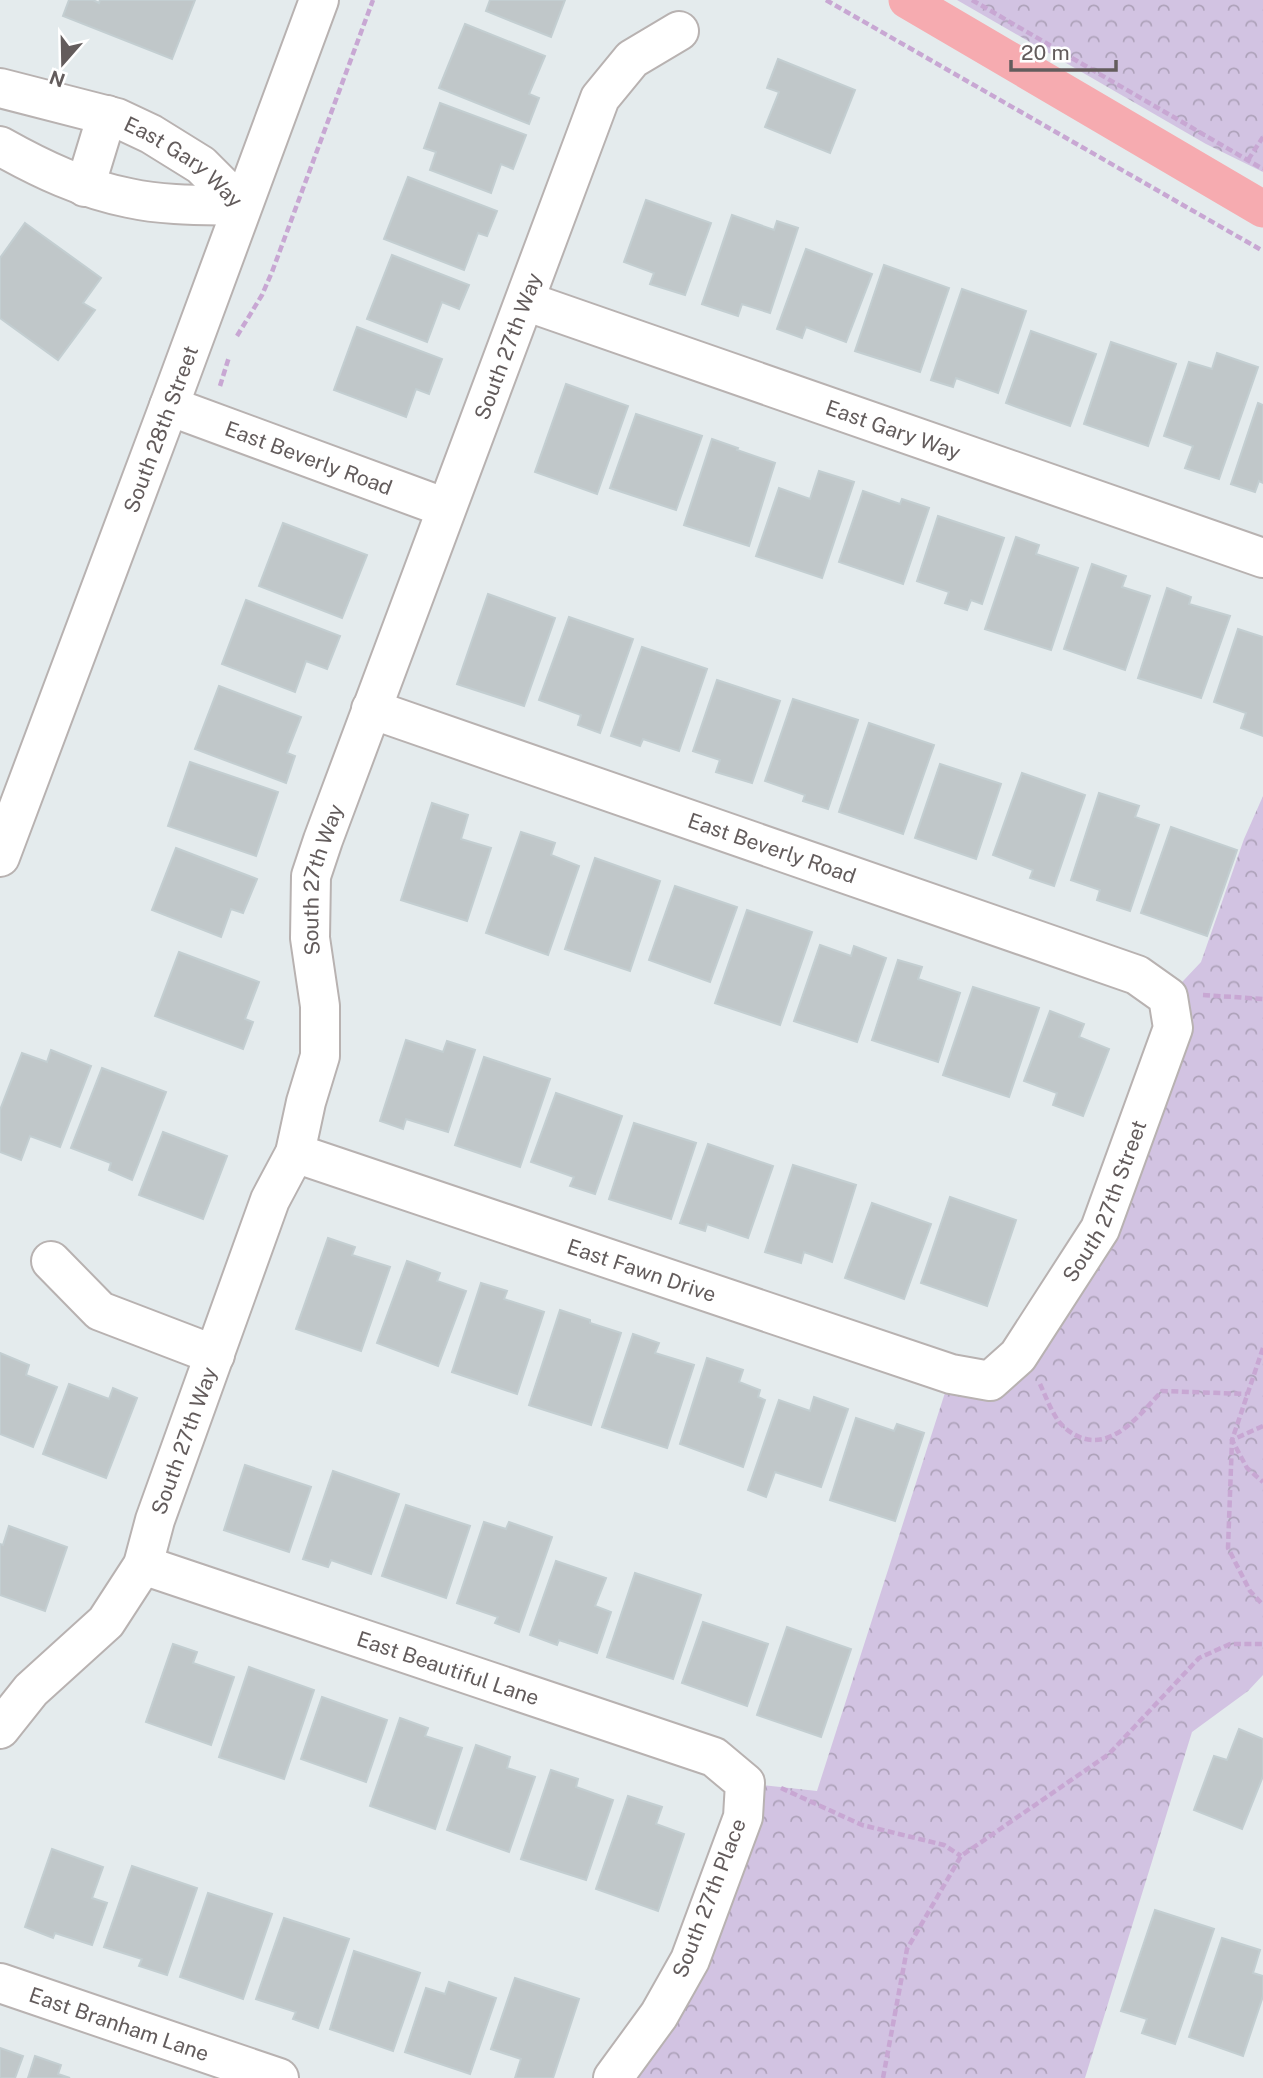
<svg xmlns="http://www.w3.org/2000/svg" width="1263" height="2078" viewBox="0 0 1263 2078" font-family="'Public Sans',sans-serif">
  <defs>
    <pattern id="forest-crowns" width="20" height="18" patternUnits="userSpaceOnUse" patternTransform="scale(1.75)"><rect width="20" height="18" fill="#d2c3e2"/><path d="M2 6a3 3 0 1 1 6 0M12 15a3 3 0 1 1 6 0" fill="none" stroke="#aea2ba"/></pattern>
  </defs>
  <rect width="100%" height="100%" fill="#e4ebed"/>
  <g fill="url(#forest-crowns)">
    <polygon points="957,0 1263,0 1263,172 1206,144"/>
    <polygon points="1263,796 1263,1675 1248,1691 1192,1732 1085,2078 613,2078 659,2015 745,1783 817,1791 951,1374 990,1380 1100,1229 1168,997 1201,962 1244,839"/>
  </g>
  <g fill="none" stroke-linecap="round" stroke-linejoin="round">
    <polyline stroke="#f6abb0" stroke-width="37" points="907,0 1263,209"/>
  </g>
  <g fill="#c0c7c9" stroke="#c3ced1" stroke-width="2">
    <polygon points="69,0 93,0 99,3 100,0 195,0 172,59 63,16"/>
    <polygon points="490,0 565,0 551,37 486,11"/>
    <polygon points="465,24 545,56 529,94 539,98 529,124 439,88"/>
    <polygon points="778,59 855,90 830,153 765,127 779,92 767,88"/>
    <polygon points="440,103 526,135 513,169 501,164 491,193 430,170 436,152 424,148"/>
    <polygon points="408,177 497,211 487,236 478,233 464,270 384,239"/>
    <polygon points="646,200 711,223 685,295 650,284 654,273 624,262"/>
    <polygon points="732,215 774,230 777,221 798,228 770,313 742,304 738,316 702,304"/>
    <polygon points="25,223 101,278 83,303 95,310 58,360 0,318 0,258"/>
    <polygon points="806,249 872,274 846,342 806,327 802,338 777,329"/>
    <polygon points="392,255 469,285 459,309 442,302 427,342 367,319"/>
    <polygon points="884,265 949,288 920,372 855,351"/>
    <polygon points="962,289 1026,311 998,393 956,378 953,387 931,380"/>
    <polygon points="357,327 442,359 429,394 416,389 406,417 334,390"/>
    <polygon points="1031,331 1096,354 1070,426 1006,403"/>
    <polygon points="1111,342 1176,364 1148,446 1084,424"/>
    <polygon points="1217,353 1258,367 1219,479 1185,468 1193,446 1164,436 1189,362 1212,369"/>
    <polygon points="566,384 628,406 597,494 535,472"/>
    <polygon points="1258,403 1263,405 1263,483 1259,481 1255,492 1231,484"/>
    <polygon points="636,414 702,436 676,510 610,488"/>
    <polygon points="712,439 738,448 737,450 775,463 749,546 684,525"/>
    <polygon points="819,471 854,482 822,578 756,556 779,488 810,499"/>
    <polygon points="863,491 900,504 902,499 929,508 903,584 839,562"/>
    <polygon points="938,516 1004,538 982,604 971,600 967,610 945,603 949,592 917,581"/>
    <polygon points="283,523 367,555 342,618 259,586"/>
    <polygon points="1016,537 1039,545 1036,554 1078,568 1051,650 985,629"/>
    <polygon points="1092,564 1126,576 1122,587 1150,596 1125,670 1064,649"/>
    <polygon points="1167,588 1191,597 1189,604 1230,616 1201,698 1138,678"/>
    <polygon points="488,594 555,618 524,706 457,684"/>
    <polygon points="246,600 340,636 327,669 306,661 295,692 222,664"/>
    <polygon points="569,617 633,639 600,733 578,725 581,715 539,700"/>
    <polygon points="1238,629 1263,637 1263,736 1241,728 1246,713 1214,702"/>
    <polygon points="642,647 707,669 679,751 643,739 640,746 611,736"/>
    <polygon points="717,680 780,701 752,783 716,772 720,760 693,751"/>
    <polygon points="219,686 301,717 287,753 295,756 286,783 195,749"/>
    <polygon points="793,699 858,720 828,809 803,801 805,795 765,781"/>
    <polygon points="869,723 934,745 903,834 839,812"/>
    <polygon points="190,762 278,792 256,856 168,826"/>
    <polygon points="940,764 1001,784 976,859 915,838"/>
    <polygon points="1022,773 1085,795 1054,886 1030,878 1033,870 993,855"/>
    <polygon points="1099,793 1139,806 1135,817 1159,825 1130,911 1097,900 1100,890 1071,880"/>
    <polygon points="432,803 468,815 461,839 491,848 467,921 401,900"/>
    <polygon points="1171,827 1237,850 1207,936 1141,913"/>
    <polygon points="521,832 555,843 551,855 579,866 548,955 486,933"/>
    <polygon points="176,848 257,879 243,913 231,909 221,937 152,910"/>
    <polygon points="595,858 660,881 630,971 565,949"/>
    <polygon points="675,886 737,907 710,982 649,960"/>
    <polygon points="747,910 812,932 780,1025 715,1003"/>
    <polygon points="820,945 851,956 854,946 886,958 857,1042 794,1021"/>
    <polygon points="179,952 259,982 245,1019 253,1022 243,1049 155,1016"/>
    <polygon points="898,960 922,967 918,979 960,993 938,1062 872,1040"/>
    <polygon points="973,987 1039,1008 1009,1097 943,1075"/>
    <polygon points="1050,1011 1084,1024 1079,1037 1109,1049 1083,1116 1053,1105 1057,1093 1024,1081"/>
    <polygon points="406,1040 443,1052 447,1041 475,1050 448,1132 406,1119 403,1129 380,1121"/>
    <polygon points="51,1050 91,1066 60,1147 30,1136 21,1160 0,1152 0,1110 22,1053 47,1062"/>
    <polygon points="484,1057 550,1079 520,1167 455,1145"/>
    <polygon points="102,1068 166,1092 132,1180 109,1170 111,1163 71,1148"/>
    <polygon points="556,1093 622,1116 595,1194 570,1186 574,1177 531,1162"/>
    <polygon points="634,1123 696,1143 671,1219 609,1199"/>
    <polygon points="163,1132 227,1156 203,1219 139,1195"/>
    <polygon points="708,1144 773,1166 748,1238 707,1224 705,1231 680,1223"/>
    <polygon points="793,1165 856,1185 832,1262 804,1252 801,1263 765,1252"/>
    <polygon points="950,1197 1016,1220 987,1306 921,1283"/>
    <polygon points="872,1203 931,1224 904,1299 845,1278"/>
    <polygon points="328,1238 355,1247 352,1255 390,1267 361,1351 296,1329"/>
    <polygon points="407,1261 440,1273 437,1281 466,1291 438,1366 377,1343"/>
    <polygon points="481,1283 507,1291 504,1299 544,1312 517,1394 452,1372"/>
    <polygon points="560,1310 590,1320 590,1323 621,1333 591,1425 529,1405"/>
    <polygon points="633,1334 659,1343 655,1353 694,1365 667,1448 602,1427"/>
    <polygon points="0,1353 29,1365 26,1375 57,1387 33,1447 0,1434"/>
    <polygon points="707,1358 743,1370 739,1382 760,1390 758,1397 765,1400 743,1467 680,1444"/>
    <polygon points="69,1384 109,1399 113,1388 137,1398 106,1478 43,1454"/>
    <polygon points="814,1397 848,1409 821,1487 775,1472 766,1497 748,1490 779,1400 810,1411"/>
    <polygon points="856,1418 894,1431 897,1424 924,1433 895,1521 830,1500"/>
    <polygon points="245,1465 311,1487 289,1552 224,1530"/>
    <polygon points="333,1471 399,1494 371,1574 331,1560 328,1567 303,1559"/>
    <polygon points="406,1505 470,1526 446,1598 382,1576"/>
    <polygon points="484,1522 506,1529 509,1522 552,1537 519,1632 495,1623 498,1617 457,1603"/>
    <polygon points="9,1526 67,1547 45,1611 0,1595 0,1544 3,1545"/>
    <polygon points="556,1561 606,1578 595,1606 611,1612 597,1653 559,1640 557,1645 530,1635"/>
    <polygon points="635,1573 701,1595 673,1679 607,1657"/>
    <polygon points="703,1622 768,1644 747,1706 682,1683"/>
    <polygon points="787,1627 851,1649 821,1737 757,1715"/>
    <polygon points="173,1644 197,1652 193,1663 234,1677 211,1745 146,1722"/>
    <polygon points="249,1667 314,1690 284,1779 219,1757"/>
    <polygon points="322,1697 387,1720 366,1782 301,1759"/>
    <polygon points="400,1718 428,1728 425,1736 462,1748 435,1829 370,1806"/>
    <polygon points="1239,1729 1263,1739 1263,1776 1242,1829 1194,1810 1214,1756 1227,1760"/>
    <polygon points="476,1745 510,1757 507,1768 535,1777 509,1852 447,1830"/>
    <polygon points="551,1770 578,1779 576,1787 613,1800 586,1880 521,1859"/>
    <polygon points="628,1796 662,1807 656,1824 684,1834 658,1911 596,1889"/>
    <polygon points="52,1849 103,1867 92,1898 107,1903 92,1945 55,1933 53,1938 25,1927"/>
    <polygon points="132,1866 197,1888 167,1975 139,1966 142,1959 104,1947"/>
    <polygon points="208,1893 272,1914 243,1999 180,1977"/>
    <polygon points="1155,1910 1214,1929 1175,2044 1142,2033 1147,2019 1121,2011"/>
    <polygon points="284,1918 349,1939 318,2028 293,2019 296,2012 256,1999"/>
    <polygon points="1222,1938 1260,1950 1253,1973 1263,1976 1263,1996 1243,2056 1189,2037"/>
    <polygon points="354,1951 420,1973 393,2051 330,2029"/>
    <polygon points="515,1978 579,1999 553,2078 515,2078 521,2059 491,2049"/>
    <polygon points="449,1982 496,1998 470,2074 405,2052 426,1988 445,1994"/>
    <polygon points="0,2048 23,2056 15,2078 0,2078"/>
    <polygon points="35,2056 61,2065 58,2074 70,2078 28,2078"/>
  </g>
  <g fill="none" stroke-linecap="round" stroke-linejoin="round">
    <defs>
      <g id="minor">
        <path id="s1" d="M 0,88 L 117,118 L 151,134 L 201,165 L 242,206"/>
        <path d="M 0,146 C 41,169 83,189 129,198 C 166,206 205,205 242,206"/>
        <polyline points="85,187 107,115"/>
        <path id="s2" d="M 525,301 L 1263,558"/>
        <path id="s3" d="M 169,406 L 446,508"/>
        <path id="s4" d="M 0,857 L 169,406 L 319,0"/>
        <path id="s5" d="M 295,1153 L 951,1374 L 990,1381 L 1018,1356 L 1100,1229 L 1173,1028 L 1168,997 L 1137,975 L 371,709"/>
        <polyline points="51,1261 100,1311 215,1355"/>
        <path id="s6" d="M 143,1565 L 714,1757 L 745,1783 L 743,1817 L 690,1960 L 659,2015 L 613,2078"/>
        <path id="s7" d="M 0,1729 L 31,1690 L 106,1622 L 143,1565 L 155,1520 L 270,1200 L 295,1153 L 306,1102 L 320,1056 L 320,1006 L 310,938 L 311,876 L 323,840 L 600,98 L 632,59 L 679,31"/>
        <path id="s8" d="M 0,1983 L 279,2078"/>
      </g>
    </defs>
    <use href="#minor" stroke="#b8b2b1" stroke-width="42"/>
    <g stroke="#c8a7d3" stroke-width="4.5" stroke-dasharray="7 3.5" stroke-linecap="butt">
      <polyline points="826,0 1263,251"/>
      <polyline points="972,0 1263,169"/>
      <polyline points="1248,160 1263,137"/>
      <polyline points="237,336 262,295 272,272 373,0"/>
      <polyline points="220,386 229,357"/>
      <polyline points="1203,995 1263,999"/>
      <polyline points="1263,1348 1232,1440 1228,1548 1250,1591 1263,1605"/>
      <path d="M 1040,1384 C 1045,1395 1050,1408 1057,1419 C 1062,1427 1073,1435 1082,1438 C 1115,1449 1142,1412 1162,1391 L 1247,1394"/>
      <polyline points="1263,1426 1232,1440 1247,1468 1263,1482"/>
      <polyline points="781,1788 862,1825 944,1845 961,1856"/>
      <polyline points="883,2078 907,1949 961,1856 1109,1754 1199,1658 1230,1644 1263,1644"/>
    </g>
    <use href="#minor" stroke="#fff" stroke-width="38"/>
  </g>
  <g text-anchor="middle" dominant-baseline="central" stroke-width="5" stroke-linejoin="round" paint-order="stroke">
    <g font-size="21" fill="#635c5c" stroke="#fff">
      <text stroke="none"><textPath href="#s1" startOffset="201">East Gary Way</textPath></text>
      <text stroke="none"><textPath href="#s7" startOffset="1505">South 27th Way</textPath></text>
      <text stroke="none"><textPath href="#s4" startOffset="457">South 28th Street</textPath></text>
      <text stroke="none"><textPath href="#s2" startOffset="390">East Gary Way</textPath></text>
      <text stroke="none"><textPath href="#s3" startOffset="149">East Beverly Road</textPath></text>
      <text transform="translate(772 848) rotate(19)">East Beverly Road</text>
      <text stroke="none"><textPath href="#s7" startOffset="938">South 27th Way</textPath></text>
      <text stroke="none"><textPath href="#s5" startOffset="948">South 27th Street</textPath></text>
      <text stroke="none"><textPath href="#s5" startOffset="366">East Fawn Drive</textPath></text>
      <text stroke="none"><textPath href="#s7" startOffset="350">South 27th Way</textPath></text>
      <text stroke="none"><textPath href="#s6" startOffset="322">East Beautiful Lane</textPath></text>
      <text transform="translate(709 1898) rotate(-69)">South 27th Place</text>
      <text stroke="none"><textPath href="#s8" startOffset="126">East Branham Lane</textPath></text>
    </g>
  </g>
  <g transform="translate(63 63) rotate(200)" stroke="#ffffff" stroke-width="5" paint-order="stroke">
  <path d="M0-5L12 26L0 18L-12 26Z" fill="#635c5c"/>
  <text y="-10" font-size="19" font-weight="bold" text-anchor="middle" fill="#635c5c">N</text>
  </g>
  <path d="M1011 60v10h105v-10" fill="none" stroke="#635c5c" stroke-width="3.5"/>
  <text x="1021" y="60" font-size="21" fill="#635c5c" stroke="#ffffff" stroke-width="5" paint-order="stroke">20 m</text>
</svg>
